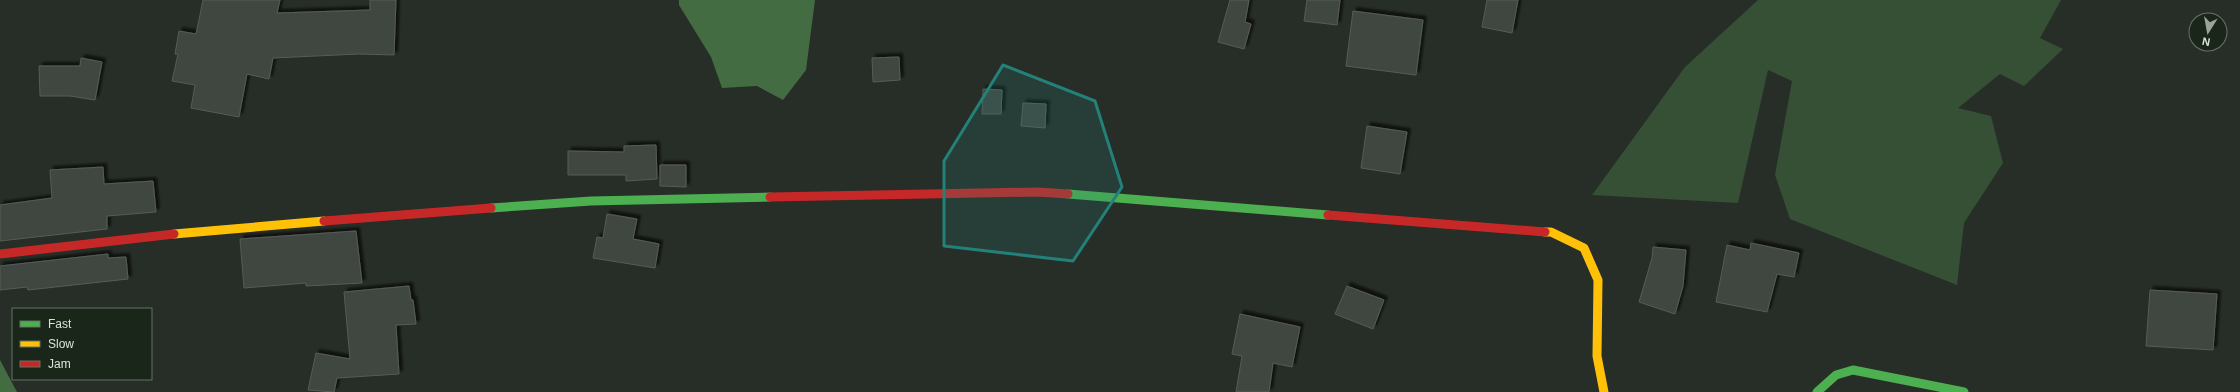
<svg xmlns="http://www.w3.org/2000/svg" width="2240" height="392" viewBox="0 0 2240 392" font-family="Helvetica,sans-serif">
  <defs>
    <filter id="shadow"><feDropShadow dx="3.5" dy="-3.5" stdDeviation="1" flood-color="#0009"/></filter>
  </defs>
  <rect width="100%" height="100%" fill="#272d27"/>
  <polygon fill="#355035" points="1758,0 2061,0 2040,38 2063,49 2024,86 2000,74 1958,108 1991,116 2003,163 1964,223 1957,285 1790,219 1775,175 1792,81 1768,70 1738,203 1592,195 1685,67"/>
  <g fill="#436c43">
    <polygon points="679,0 815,0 806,70 783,100 757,86 722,88 711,57 679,5"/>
    <polygon points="0,360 17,392 0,392"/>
  </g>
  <g fill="#414641" stroke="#565c56" filter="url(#shadow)">
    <polygon points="203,0 280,0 277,13 370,10 370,0 396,0 394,55 359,54 273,58 269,79 247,74 239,117 191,108 195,85 172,81 178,54 175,54 179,31 196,34"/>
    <polygon points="1230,0 1249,0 1245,22 1251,24 1244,49 1218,42"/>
    <polygon points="1307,0 1340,0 1337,25 1304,21"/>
    <polygon points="1487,0 1518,0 1512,33 1482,27"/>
    <polygon points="1353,11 1423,20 1416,75 1346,66"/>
    <polygon points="899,57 900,80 873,82 872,58"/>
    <polygon points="81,58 102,62 95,100 70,96 40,96 39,66 80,66"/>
    <polygon points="983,89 1002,90 1001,114 982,114"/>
    <polygon points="1023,103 1046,104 1045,128 1021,126"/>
    <polygon points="1367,126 1407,132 1400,174 1361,168"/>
    <polygon points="656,145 657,179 626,181 626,175 568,175 568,151 624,152 624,146"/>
    <polygon points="660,165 686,165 686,187 660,186"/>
    <polygon points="103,167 104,184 153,181 156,212 107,216 107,229 0,241 0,205 52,198 50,170"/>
    <polygon points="607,214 637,219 633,239 659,244 655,268 593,258 597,237 603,238"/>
    <polygon points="356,231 362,283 306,286 306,283 244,288 240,239"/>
    <polygon points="1751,243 1799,253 1794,277 1777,274 1767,312 1716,302 1727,245 1750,250"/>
    <polygon points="1653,247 1686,250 1683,286 1675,314 1639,302 1652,258"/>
    <polygon points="108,254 108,258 126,257 128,279 28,290 27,287 0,290 0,266"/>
    <polygon points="409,286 411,300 413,300 416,324 396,325 399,374 337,378 334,392 308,390 316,353 350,359 344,292"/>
    <polygon points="1347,286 1384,300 1373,329 1335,314"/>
    <polygon points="2150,290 2217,294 2213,350 2146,346"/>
    <polygon points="1240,314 1300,327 1292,367 1273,363 1269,392 1236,392 1242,356 1232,354"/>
  </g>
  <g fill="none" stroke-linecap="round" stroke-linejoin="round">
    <g stroke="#4caf50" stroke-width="9">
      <polyline points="1068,194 1328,215"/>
      <polyline points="491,208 591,201 770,197"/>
      <polyline points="1817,392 1836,375 1853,370 1964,392"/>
    </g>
    <g stroke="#ffc107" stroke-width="9">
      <polyline points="1545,232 1551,232 1584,248 1598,280 1597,356 1604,392"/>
      <polyline points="174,234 324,221"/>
    </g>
    <g stroke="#c62828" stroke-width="9">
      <polyline points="770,197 1038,192 1068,194"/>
      <polyline points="1328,215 1545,232"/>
      <polyline points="324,221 491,208"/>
      <polyline points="0,254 174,234"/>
    </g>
  </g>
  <path fill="#238179" fill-opacity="0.2" stroke="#238179" stroke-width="3" stroke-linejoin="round" d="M 1003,65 L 1095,101 L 1122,187 L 1073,261 L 944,246 L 944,161 Z"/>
  <rect x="12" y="308" width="140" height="72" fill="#1b261b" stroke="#677167"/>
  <rect x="20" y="321" width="20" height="6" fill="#4caf50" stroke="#677167"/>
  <text x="48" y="328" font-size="12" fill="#dae2da">Fast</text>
  <rect x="20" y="341" width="20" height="6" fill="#ffc107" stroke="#677167"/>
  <text x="48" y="348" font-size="12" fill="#dae2da">Slow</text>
  <rect x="20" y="361" width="20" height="6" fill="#c62828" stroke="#677167"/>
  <text x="48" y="368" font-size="12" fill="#dae2da">Jam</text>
  <g transform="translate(2208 32) rotate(191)"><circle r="19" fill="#1b261b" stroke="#677167"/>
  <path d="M0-3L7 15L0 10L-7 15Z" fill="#9ba39b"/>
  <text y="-6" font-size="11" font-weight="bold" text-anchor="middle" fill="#dae2da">N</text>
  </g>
</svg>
